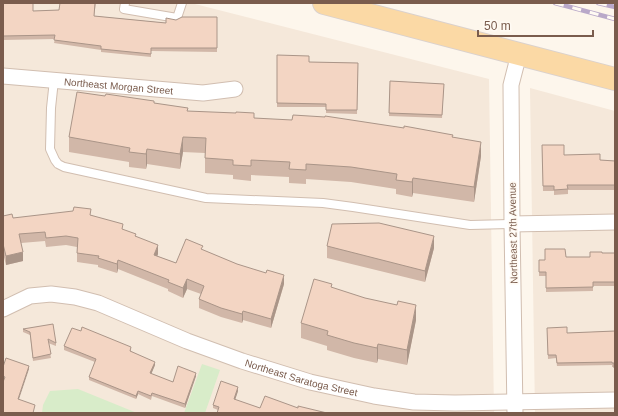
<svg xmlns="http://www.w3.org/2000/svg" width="618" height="416" viewBox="0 0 618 416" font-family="Arial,sans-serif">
  <rect width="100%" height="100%" fill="#fdf6ec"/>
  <g fill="#f5e8da">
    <polygon points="3,3 191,3 489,79 494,413 3,413"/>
    <polygon points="530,88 615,111 615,413 535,413"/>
  </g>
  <g fill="#d8ecc9">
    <polygon points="202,364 220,370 205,413 184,413"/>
    <polygon points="78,389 137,413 42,413 43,405 50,391"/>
  </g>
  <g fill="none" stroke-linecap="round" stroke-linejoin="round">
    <defs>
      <g id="service">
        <polyline points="125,3 124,9 177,18 182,3"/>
        <polyline points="54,80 51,108 50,149 55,160 58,164 64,167 206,198 323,203 353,207 470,225 512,224"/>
      </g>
      <g id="minor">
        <path id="s1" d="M 3,76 L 203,93 L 235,89"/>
        <polyline points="512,224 615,222"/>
        <path id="s2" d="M 3,309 L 30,296 L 51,294 L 75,297 L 98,303 L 187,341 L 242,361 L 310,382 L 374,396 L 414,402 L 455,403 L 615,400"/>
        <polyline points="515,413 512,224 511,85 519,54"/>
      </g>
      <polyline id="primary" points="324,3 615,79"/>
    </defs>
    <use href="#service" stroke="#d1beb0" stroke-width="10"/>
    <use href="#minor" stroke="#d1beb0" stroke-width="17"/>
    <use href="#primary" stroke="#dad1cd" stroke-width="24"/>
    <use href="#service" stroke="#fff" stroke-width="8"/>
    <use href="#minor" stroke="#fff" stroke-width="15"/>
    <use href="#primary" stroke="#fbd9a5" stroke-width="22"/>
    <defs>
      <g id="rail">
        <polyline points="555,3 615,19"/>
        <polyline points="598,3 615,7"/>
      </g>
    </defs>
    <use href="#rail" stroke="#b9a8c9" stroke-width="4.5"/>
    <use href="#rail" stroke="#fffaf3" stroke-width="3" stroke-dasharray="9" stroke-linecap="butt"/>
  </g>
  <g fill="#d1b7a8">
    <polygon points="3,3 33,11 59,10 96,3 94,16 166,23 176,20 217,17 217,52 151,51 151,57 101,52 101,50 54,43 55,39 3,40"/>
    <polygon points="277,55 309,62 358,63 357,114 326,113 326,107 277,107"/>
    <polygon points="390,81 444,84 442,118 389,116"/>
    <polygon points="105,96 154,103 188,111 254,118 453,137 481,156 474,202 413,193 412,197 396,194 396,189 351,182 306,179 306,184 289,183 289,177 251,175 251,181 233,179 233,175 205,173 205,153 183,152 180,169 147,164 146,169 129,167 129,162 69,152 69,137"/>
    <polygon points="542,145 564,155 600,160 615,161 615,190 568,190 568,194 554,195 554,191 543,191"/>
    <polygon points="91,215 136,236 158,254 157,256 176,263 203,250 284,284 271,328 243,320 242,323 221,317 199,308 199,299 201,294 187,289 183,298 168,291 168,289 118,269 117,273 98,267 98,265 77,262 77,247 66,245 46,247 45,241 21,243 23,261 6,265 3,253 3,216 13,218"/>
    <polygon points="327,246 434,248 425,282 327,258"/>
    <polygon points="602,253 615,253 615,286 593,286 593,291 546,292 546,276 539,276 539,260 545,260 566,257 590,257"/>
    <polygon points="332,288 416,320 407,365 378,359 377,363 354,358 327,350 327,346 301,338 301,323"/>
    <polygon points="547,328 567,333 615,331 615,371 614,371 614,367 612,367 612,365 557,366 556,358 548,359"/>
    <polygon points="23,329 56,343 56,346 48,343 51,358 33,361 30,335 23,332"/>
    <polygon points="81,331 131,350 131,351 155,365 151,374 173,382 196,376 185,408 152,396 151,400 138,394 136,399 89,380 89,377 95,362 64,350 64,346"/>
    <polygon points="238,391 235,400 260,408 298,408 327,413 218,410 213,408 213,405"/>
  </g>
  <g fill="#aa9588">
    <polygon points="183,137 183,152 180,169 180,154"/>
    <polygon points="481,142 481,156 474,202 474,187"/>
    <polygon points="147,149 147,164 146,169 146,154"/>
    <polygon points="413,178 413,193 412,197 412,182"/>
    <polygon points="434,236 434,248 425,282 425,271"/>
    <polygon points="158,245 158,254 154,265 154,255"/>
    <polygon points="23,252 23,261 6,265 6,256"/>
    <polygon points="118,260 118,269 117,273 117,264"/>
    <polygon points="284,275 284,284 271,328 271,319"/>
    <polygon points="187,279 187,289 183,298 183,288"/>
    <polygon points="416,305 416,320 407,365 407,350"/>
    <polygon points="243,311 243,320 242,323 242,314"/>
    <polygon points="378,344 378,359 377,363 377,348"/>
    <polygon points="155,362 155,365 150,377 150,373"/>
    <polygon points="29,366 29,369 18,402 18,399"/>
    <polygon points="196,373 196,376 185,408 185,404"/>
    <polygon points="238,387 238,391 234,403 234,399"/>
    <polygon points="138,391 138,394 136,399 136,396"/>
  </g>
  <g fill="#f3d5c3" stroke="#aa9588">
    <polygon points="3,3 33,3 33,11 59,10 60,3 95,3 94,16 166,23 166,18 176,20 182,17 217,17 217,48 151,48 151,54 101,49 101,46 54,40 55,35 3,36"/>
    <polygon points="277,55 309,56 309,62 358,63 357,110 326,110 326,104 277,103"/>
    <polygon points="390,81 444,84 442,115 389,113"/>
    <polygon points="77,92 105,96 106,94 154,101 154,103 188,108 187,111 236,113 236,112 254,113 254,118 292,120 293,115 325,117 325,116 404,128 404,126 453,135 452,137 481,142 474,187 413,178 412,182 396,180 397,174 351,167 306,164 306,170 289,169 290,162 251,160 251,166 233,165 233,160 205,158 206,138 183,137 180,154 147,149 146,154 129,152 130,148 69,137"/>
    <polygon points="542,145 564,145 564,155 600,154 600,160 615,161 615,185 567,185 568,189 554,190 554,186 543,186"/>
    <polygon points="74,207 91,209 90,215 123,224 122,229 136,234 135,236 158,245 154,255 176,263 186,239 203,246 201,249 237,264 266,273 267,270 284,275 271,319 243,311 242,314 221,308 199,299 204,286 187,279 183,288 168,282 169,280 118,260 117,264 98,258 99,256 77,253 78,238 66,236 46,238 45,232 19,234 23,252 6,256 3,244 3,216 12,214 13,218 73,211"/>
    <polygon points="379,223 434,236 425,271 327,246 332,224"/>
    <polygon points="545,249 565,249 566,257 590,257 590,252 602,252 602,253 615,253 615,282 593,282 593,287 546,288 546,272 539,272 539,260 545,260"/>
    <polygon points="314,279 332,284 331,287 365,298 397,305 398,301 416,305 407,350 378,344 377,348 354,343 327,335 328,331 301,323"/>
    <polygon points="53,324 56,343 48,339 51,354 33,358 30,332 23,329"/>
    <polygon points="82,327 131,347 130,351 155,362 150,373 173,382 178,366 196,373 185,404 152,393 151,396 138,391 136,396 89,377 96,359 64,346 72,328 81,331"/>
    <polygon points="567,327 567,333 615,331 615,368 614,368 614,363 612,363 612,362 557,363 556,355 548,355 547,328"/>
    <polygon points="6,358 29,366 18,399 35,405 33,413 3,413 3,382 5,377 3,376 3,367"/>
    <polygon points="221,381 238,387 234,399 260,408 265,396 298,408 298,406 327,413 217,413 219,407 213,405"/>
  </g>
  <g text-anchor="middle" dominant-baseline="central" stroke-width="3" stroke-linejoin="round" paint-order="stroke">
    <g font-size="10" fill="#7a5c4d" stroke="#fffaf3">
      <text stroke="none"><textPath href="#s1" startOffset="116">Northeast Morgan Street</textPath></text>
      <text transform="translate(513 233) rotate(-91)">Northeast 27th Avenue</text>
      <text stroke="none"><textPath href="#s2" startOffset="316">Northeast Saratoga Street</textPath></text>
    </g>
  </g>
  <rect width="618" height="416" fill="none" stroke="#7a5c4d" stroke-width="8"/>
  <path d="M478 30v6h115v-6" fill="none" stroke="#7a5c4d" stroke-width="2"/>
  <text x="484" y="30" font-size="12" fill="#7a5c4d" stroke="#fffaf3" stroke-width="3" paint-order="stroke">50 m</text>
</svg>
